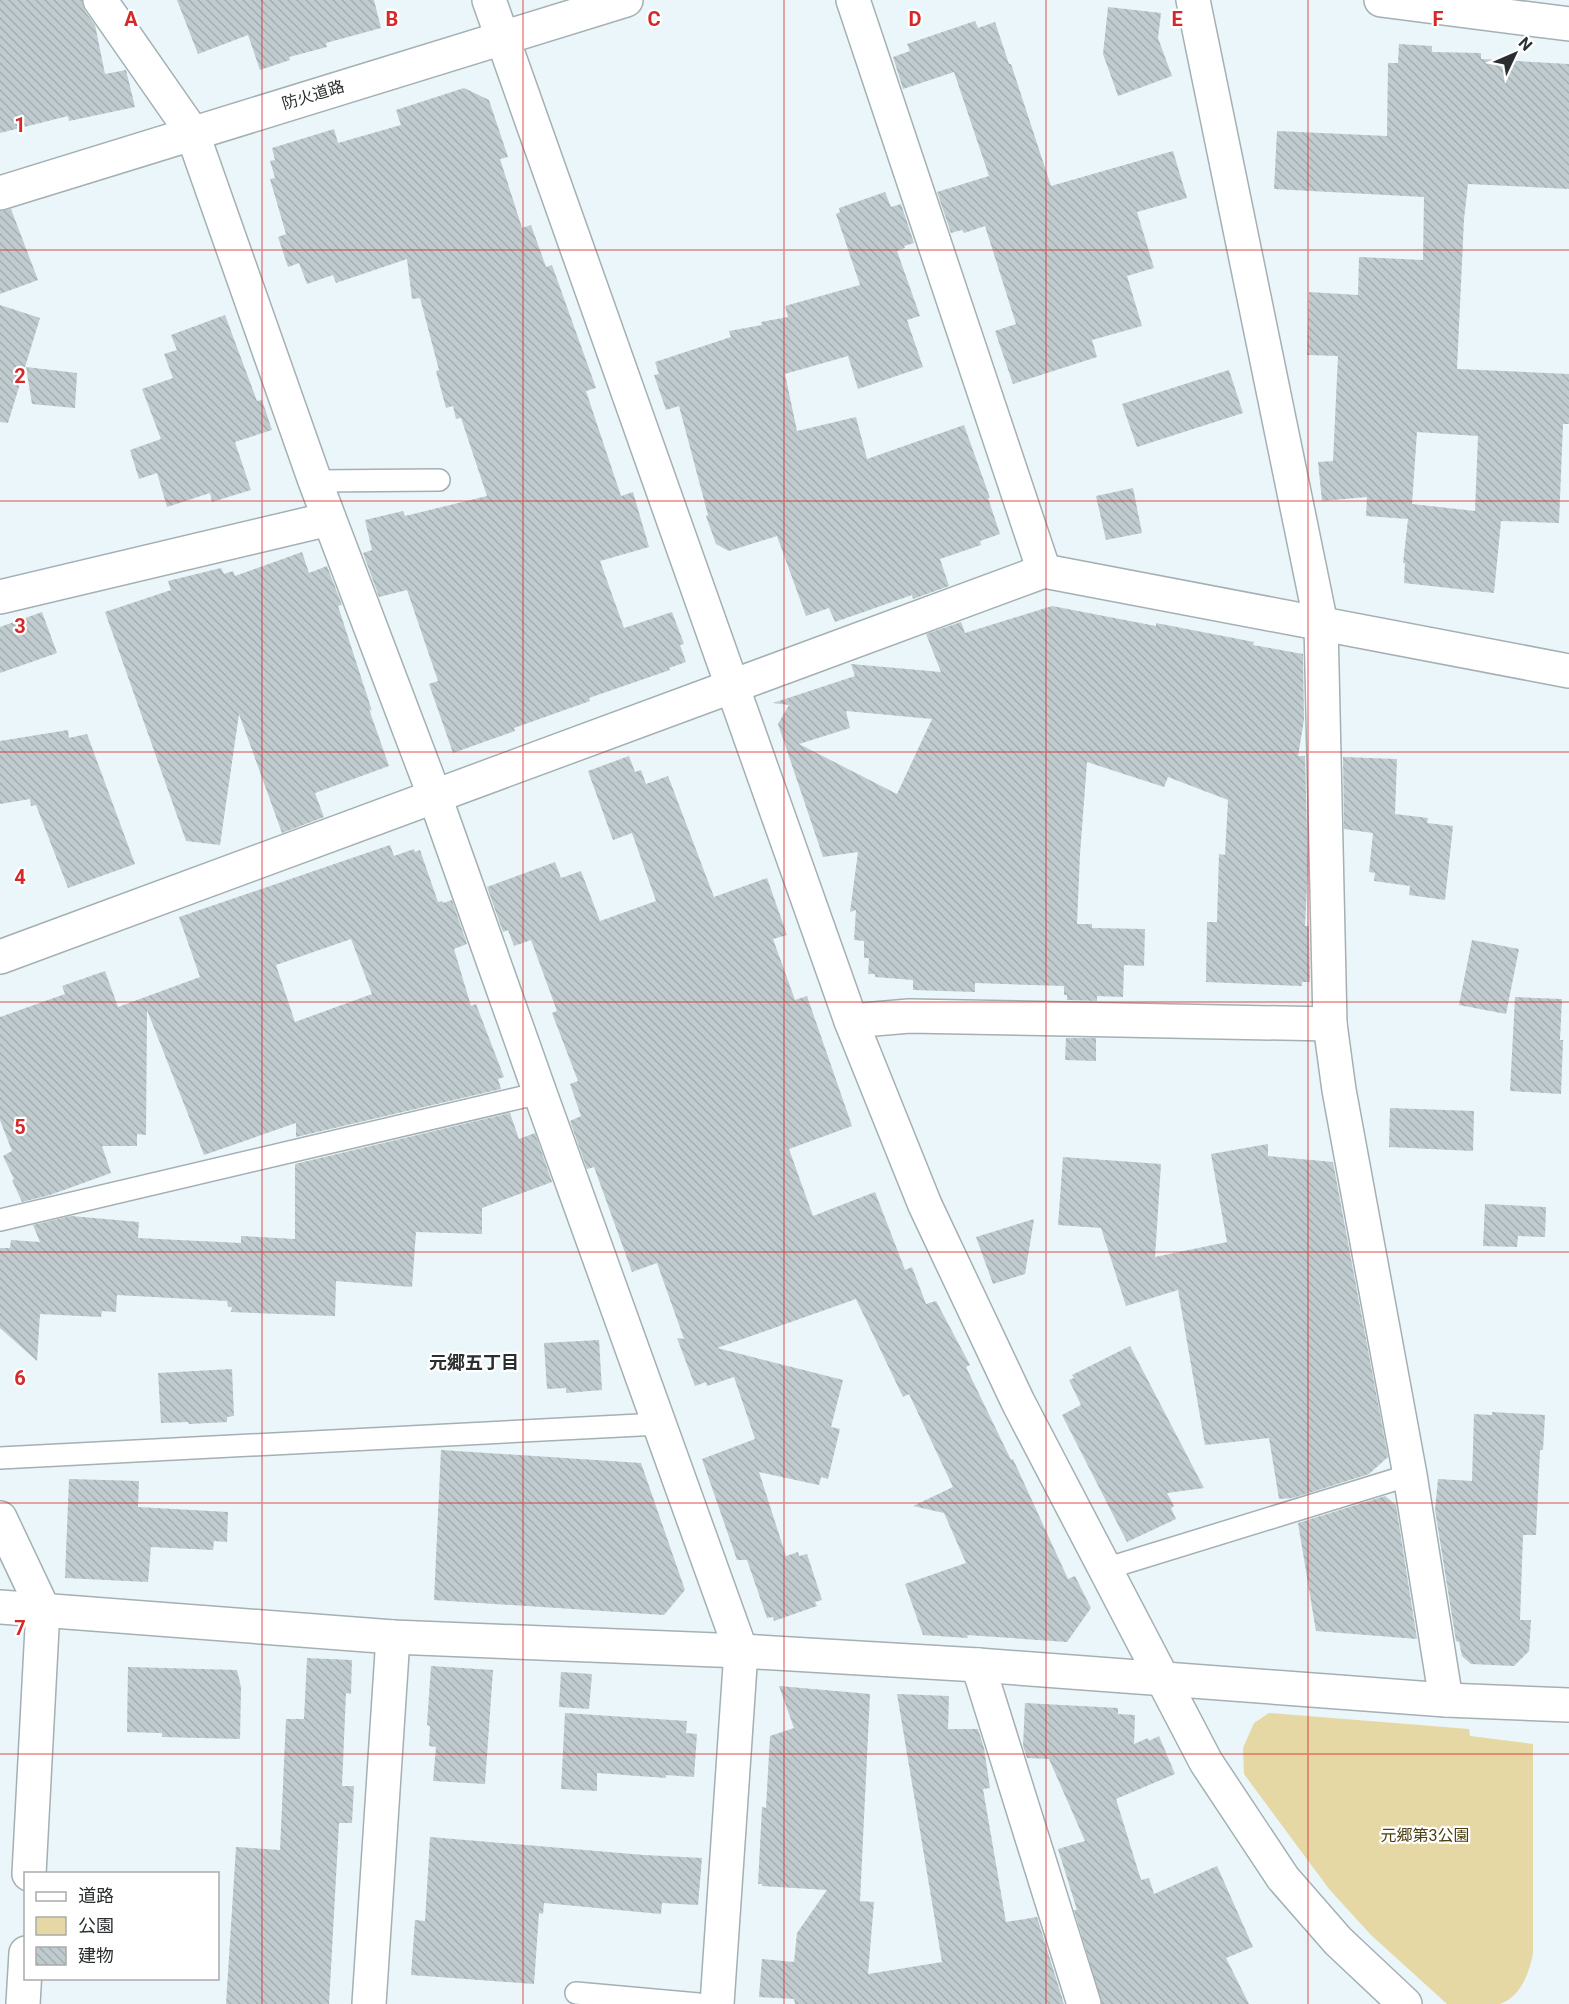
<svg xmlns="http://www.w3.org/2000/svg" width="1569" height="2004" viewBox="0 0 1569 2004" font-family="Roboto,'Noto Sans JP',sans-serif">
  <defs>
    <pattern id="building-back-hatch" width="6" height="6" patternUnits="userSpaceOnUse" patternTransform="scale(1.5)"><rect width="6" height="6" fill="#bfcbce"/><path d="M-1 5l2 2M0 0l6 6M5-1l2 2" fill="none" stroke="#a4afb1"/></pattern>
  </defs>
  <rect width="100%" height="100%" fill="#eaf6f9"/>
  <path fill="#e6d8a4" d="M 1269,1713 L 1469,1729 L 1470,1736 L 1533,1744 L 1533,1953 C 1530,1971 1521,1997 1500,2004 C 1492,2004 1458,2004 1447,2004 L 1371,1935 L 1329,1889 L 1244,1774 L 1243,1748 L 1254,1723 Z"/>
  <g fill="url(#building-back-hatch)" fill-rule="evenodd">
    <polygon points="0,0 82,0 85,11 95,25 105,74 126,70 135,107 69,121 68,116 0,133"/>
    <polygon points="177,0 374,0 381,28 326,43 327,47 289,57 290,60 260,70 248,35 198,54"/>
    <polygon points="1108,7 1161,13 1158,38 1172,76 1118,96 1103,54"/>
    <polygon points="975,21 978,28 995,22 1009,64 1011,64 1051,186 1173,151 1187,198 1137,212 1154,268 1127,276 1142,326 1092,340 1097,357 1013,384 995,331 1016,324 985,226 964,233 962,230 951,233 937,192 989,176 954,72 903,89 893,57 910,51 907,44"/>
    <path d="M 1399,44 L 1432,46 L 1432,52 L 1481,53 L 1481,59 L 1569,64 L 1569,189 L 1468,184 L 1464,219 L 1457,369 L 1569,374 L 1569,424 L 1563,424 L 1559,523 L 1501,521 L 1494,593 L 1404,583 L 1405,563 L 1403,563 L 1408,519 L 1366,516 L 1367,497 L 1322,501 L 1318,462 L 1333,461 L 1338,356 L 1307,355 L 1309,292 L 1358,295 L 1359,257 L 1423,260 L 1424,197 L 1274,189 L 1277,131 L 1387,136 L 1388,63 L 1398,63 ZM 1417,432 L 1478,436 L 1475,511 L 1412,504 Z"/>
    <polygon points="464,88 489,100 508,157 500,159 522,228 531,225 546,267 552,265 596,388 586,391 621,496 633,492 649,547 600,561 624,628 672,612 684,644 680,645 686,662 669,668 670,670 589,698 590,701 514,728 515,731 453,753 429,684 438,681 407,590 379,597 363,553 372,550 365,520 403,511 405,516 487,496 461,418 456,419 453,406 446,408 436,371 439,370 420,298 412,299 407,259 336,283 333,275 307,284 299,263 288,267 278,237 286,234 270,179 275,178 270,161 275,160 272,148 334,129 338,143 401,125 396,110"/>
    <polygon points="885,192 891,207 901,204 914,243 904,246 905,248 897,251 920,316 907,320 923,367 858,389 848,356 785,374 797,431 856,417 867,459 964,425 990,498 988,498 1000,534 980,541 981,545 940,559 949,586 913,599 912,595 835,622 829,608 806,616 777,536 729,551 716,544 706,516 708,515 679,406 666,410 654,375 659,374 655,362 731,337 729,331 762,325 761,322 788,317 785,306 860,285 836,214 840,212 839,208"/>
    <polygon points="11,209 38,280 0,294 0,211"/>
    <polygon points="0,305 40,318 8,423 0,422"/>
    <polygon points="225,315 257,401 262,400 272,430 235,442 251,490 212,502 210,493 167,507 157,473 139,479 130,450 161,439 142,389 173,378 164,354 177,350 171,335"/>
    <polygon points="26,367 77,373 75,408 32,404"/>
    <polygon points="1229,370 1243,413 1137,447 1122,404"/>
    <polygon points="1133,488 1142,533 1106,540 1096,496"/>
    <polygon points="302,552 309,573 327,566 342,605 338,606 372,711 369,709 389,766 315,793 324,817 282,833 239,714 220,845 186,841 105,612 171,590 168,581 221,568 224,574 233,571 235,576"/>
    <path d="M 1052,606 L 1156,626 L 1156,623 L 1254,642 L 1253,645 L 1303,654 L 1304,720 L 1298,756 L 1305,756 L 1308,867 L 1305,926 L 1309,926 L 1310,982 L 1302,982 L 1302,986 L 1206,982 L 1207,922 L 1217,922 L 1219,854 L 1225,855 L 1228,800 L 1168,777 L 1164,787 L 1087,762 L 1080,854 L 1077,924 L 1092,924 L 1092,928 L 1145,929 L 1144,966 L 1124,965 L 1123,997 L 1097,996 L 1097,1001 L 1067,1000 L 1067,995 L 1064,995 L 1064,986 L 975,983 L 975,992 L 913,990 L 913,980 L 875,977 L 875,974 L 868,974 L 869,958 L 864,958 L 864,941 L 854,940 L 856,910 L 850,912 L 858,852 L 823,857 L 778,724 L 789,705 L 773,703 L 855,676 L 851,664 L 941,672 L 926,634 L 961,622 L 965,633 ZM 846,711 L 932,719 L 897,794 L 799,744 L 850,728 Z"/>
    <polygon points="42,612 57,653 0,673 0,627"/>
    <polygon points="68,730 69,738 87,734 135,864 68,888 36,805 31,806 30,799 0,804 0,741"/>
    <polygon points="629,756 635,772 641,770 646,784 668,776 714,897 767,878 787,935 773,939 795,1000 807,996 852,1126 789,1149 813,1216 875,1192 905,1270 912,1267 926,1304 936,1301 970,1365 966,1367 1011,1460 1013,1459 1068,1579 1075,1576 1091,1608 1067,1642 967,1635 968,1638 923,1635 905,1584 966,1563 944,1513 913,1506 953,1487 909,1394 903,1397 856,1299 717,1348 843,1380 831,1427 840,1429 828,1479 821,1477 819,1485 759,1472 786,1556 798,1552 799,1556 807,1554 822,1600 815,1602 817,1606 774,1621 773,1617 767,1618 747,1560 737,1560 702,1459 755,1439 734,1377 707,1386 706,1382 695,1386 677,1338 684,1339 657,1263 632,1272 594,1167 587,1169 570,1121 581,1116 570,1084 578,1081 552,1013 557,1011 531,940 514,946 508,930 503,932 487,887 555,862 561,878 581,871 600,921 656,901 632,833 613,840 588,771"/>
    <polygon points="1343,757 1397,759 1395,814 1428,818 1427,823 1453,826 1445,900 1409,895 1410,886 1374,881 1375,873 1369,872 1373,833 1344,829"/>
    <path d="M 390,845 L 394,856 L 414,849 L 415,852 L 420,850 L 438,902 L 442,901 L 443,903 L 452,900 L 467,944 L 454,949 L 471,1006 L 476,1004 L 504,1077 L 498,1079 L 501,1089 L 296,1137 L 296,1123 L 204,1155 L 147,1010 L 146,1135 L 137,1134 L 137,1146 L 102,1146 L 111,1173 L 50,1195 L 22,1202 L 12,1180 L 14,1179 L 3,1156 L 12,1151 L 0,1120 L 0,1017 L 65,994 L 62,986 L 105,971 L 118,1007 L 200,977 L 179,917 ZM 351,939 L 372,994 L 295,1022 L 276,965 Z"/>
    <polygon points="1472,940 1519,949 1506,1014 1459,1005"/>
    <polygon points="1515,997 1562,999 1560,1040 1563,1040 1561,1094 1510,1091"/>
    <polygon points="1066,1038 1096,1038 1096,1061 1065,1060"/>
    <polygon points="1390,1108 1474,1111 1473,1151 1389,1147"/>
    <polygon points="510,1113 519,1139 535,1133 552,1182 482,1208 482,1234 416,1232 412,1287 336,1281 335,1316 231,1312 232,1307 228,1307 227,1301 117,1295 116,1312 102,1311 101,1317 40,1314 37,1361 0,1328 0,1248 10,1248 11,1240 40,1242 33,1225 71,1216 139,1222 138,1238 241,1243 241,1236 295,1239 295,1164"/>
    <polygon points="1268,1144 1268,1156 1333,1162 1388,1457 1369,1474 1293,1498 1279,1499 1269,1438 1205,1445 1178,1290 1126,1306 1101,1228 1058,1225 1063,1157 1161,1164 1155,1257 1227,1242 1211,1154"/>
    <polygon points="1485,1204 1546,1207 1545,1237 1518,1236 1517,1247 1483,1246"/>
    <polygon points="1034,1219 1025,1274 993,1284 976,1237"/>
    <polygon points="599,1340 602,1390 566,1393 566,1388 547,1389 544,1343"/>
    <polygon points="1130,1346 1204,1488 1167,1493 1174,1506 1171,1508 1176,1519 1127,1542 1062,1415 1081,1405 1069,1380 1074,1378 1072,1375"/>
    <polygon points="232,1369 234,1416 227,1417 227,1422 189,1424 188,1422 161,1423 158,1373"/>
    <polygon points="1492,1412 1545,1415 1543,1450 1540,1450 1536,1535 1523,1535 1520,1620 1531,1620 1529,1651 1514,1666 1471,1664 1462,1656 1459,1642 1456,1641 1435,1510 1438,1479 1472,1481 1474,1414 1492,1415"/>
    <polygon points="441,1450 641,1463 685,1590 664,1615 434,1600"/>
    <polygon points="69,1479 139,1481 138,1507 228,1512 227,1542 214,1541 213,1550 151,1547 148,1582 65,1578"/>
    <polygon points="1385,1496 1396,1505 1417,1639 1316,1631 1298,1523"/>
    <polygon points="307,1658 352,1660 351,1694 346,1693 342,1786 354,1786 352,1823 339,1823 329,2004 226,2004 236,1847 280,1850 286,1719 304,1719"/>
    <polygon points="431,1666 493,1670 485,1784 433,1781 436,1747 429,1746 430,1726 427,1725"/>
    <polygon points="128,1667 237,1670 241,1687 240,1739 162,1737 162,1733 127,1732"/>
    <polygon points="561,1672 592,1674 589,1709 559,1707"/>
    <polygon points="779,1686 870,1694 860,1901 874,1902 868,1974 942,1962 897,1694 949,1696 948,1729 978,1729 984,1748 990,1788 983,1789 1006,1922 1037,1917 1064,2004 795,2004 794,1999 759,1997 762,1959 794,1962 797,1933 827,1890 762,1886 762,1884 758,1884 762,1807 766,1808 770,1736 794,1728"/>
    <polygon points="1025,1703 1118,1708 1118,1714 1135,1715 1134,1744 1148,1738 1149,1741 1159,1736 1175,1774 1116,1799 1141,1880 1149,1878 1154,1894 1217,1866 1253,1947 1226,1958 1249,2004 1102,2004 1074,1910 1077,1910 1058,1849 1085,1841 1049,1759 1027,1758 1023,1746"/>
    <polygon points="565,1713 687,1721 686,1733 697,1734 694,1777 666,1775 666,1778 597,1773 597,1791 561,1789"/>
    <polygon points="430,1837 644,1855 702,1858 698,1905 662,1903 661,1914 544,1903 543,1914 539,1913 534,1984 411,1975 415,1920 425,1921"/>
  </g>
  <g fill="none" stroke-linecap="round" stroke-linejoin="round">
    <defs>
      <g id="service">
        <polyline points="315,481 439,480"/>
        <polyline points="0,1220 540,1093"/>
        <polyline points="0,1458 659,1424"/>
        <polyline points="1105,1569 1410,1475"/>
        <polyline points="576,1993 698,2004"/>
      </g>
      <g id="minor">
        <polyline points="100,0 192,132 315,481 435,797 540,1093 741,1651 717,2004"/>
        <polyline points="853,0 1044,571"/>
        <polyline points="1193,0 1321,624 1330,1024 1339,1090 1410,1475 1446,1700"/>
        <polyline points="0,597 329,519"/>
        <polyline points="851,1021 909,1016 1330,1024"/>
        <polyline points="0,1518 43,1609 29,1874"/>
        <polyline points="978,1665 1084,2004"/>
        <polyline points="23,2004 26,1953"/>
        <polyline points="369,2004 393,1637"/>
      </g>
      <g id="tertiary">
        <polyline points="489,0 851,1021 925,1205 1018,1402 1206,1762 1283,1878 1338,1941 1405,2004"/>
        <polyline points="1381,0 1569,24"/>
        <polyline points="0,193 626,0"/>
        <polyline points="0,957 1044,571 1569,671"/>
        <polyline points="0,1607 393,1637 741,1651 978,1665 1446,1700 1569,1705"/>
      </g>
    </defs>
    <use href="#service" stroke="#a4b0b3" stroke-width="24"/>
    <use href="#minor" stroke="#a4b0b3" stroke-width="36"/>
    <use href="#tertiary" stroke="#a4b0b3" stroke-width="36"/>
    <use href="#service" stroke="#fff" stroke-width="21"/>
    <use href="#minor" stroke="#fff" stroke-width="33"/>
    <use href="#tertiary" stroke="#fff" stroke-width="33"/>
  </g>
  <path fill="none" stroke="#d62828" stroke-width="1.5" stroke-opacity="0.55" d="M 262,0 L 262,2004M 523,0 L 523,2004M 784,0 L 784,2004M 1046,0 L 1046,2004M 1308,0 L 1308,2004M 0,250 L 1569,250M 0,501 L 1569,501M 0,752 L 1569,752M 0,1002 L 1569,1002M 0,1252 L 1569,1252M 0,1503 L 1569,1503M 0,1754 L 1569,1754"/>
  <g text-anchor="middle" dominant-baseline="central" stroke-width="4.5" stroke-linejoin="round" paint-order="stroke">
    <g font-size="16" fill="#2a2e2f" stroke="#fff">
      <text transform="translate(313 95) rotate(-17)">防火道路</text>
    </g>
    <g font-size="16" fill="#4a3d0b" stroke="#fff">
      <text x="1425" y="1835">元郷第3公園</text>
    </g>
    <g font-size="18" font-weight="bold" fill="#2a2e2f" stroke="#fff">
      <text x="474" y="1362">元郷五丁目</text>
    </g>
  </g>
  <g font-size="20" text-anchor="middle" font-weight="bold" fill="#d62828" stroke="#fff" stroke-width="4.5" stroke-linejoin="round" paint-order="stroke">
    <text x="131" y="26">A</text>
    <text x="392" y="26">B</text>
    <text x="654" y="26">C</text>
    <text x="915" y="26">D</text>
    <text x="1177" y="26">E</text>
    <text x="1438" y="26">F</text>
    <text x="20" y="132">1</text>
    <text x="20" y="383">2</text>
    <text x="20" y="633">3</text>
    <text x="20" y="884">4</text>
    <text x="20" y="1134">5</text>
    <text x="20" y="1385">6</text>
    <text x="20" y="1635">7</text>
  </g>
  <rect x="24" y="1872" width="195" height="108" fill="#ffffff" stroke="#aaabac" stroke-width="1.5"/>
  <rect x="36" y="1892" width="30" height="9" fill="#ffffff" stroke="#aaabac" stroke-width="1.5"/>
  <text x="78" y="1902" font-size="18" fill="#2a2e2f">道路</text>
  <rect x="36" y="1917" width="30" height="18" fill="#e6d8a4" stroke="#aaabac" stroke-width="1.5"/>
  <text x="78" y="1932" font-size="18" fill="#2a2e2f">公園</text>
  <rect x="36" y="1947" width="30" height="18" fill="url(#building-back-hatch)" stroke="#aaabac" stroke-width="1.5"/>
  <text x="78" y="1962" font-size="18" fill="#2a2e2f">建物</text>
  <g transform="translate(1515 54) rotate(46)" stroke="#ffffff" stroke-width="4.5" paint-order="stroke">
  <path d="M0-4.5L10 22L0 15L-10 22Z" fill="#2a2e2f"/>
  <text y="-9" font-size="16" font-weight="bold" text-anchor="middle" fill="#2a2e2f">N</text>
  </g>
</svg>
